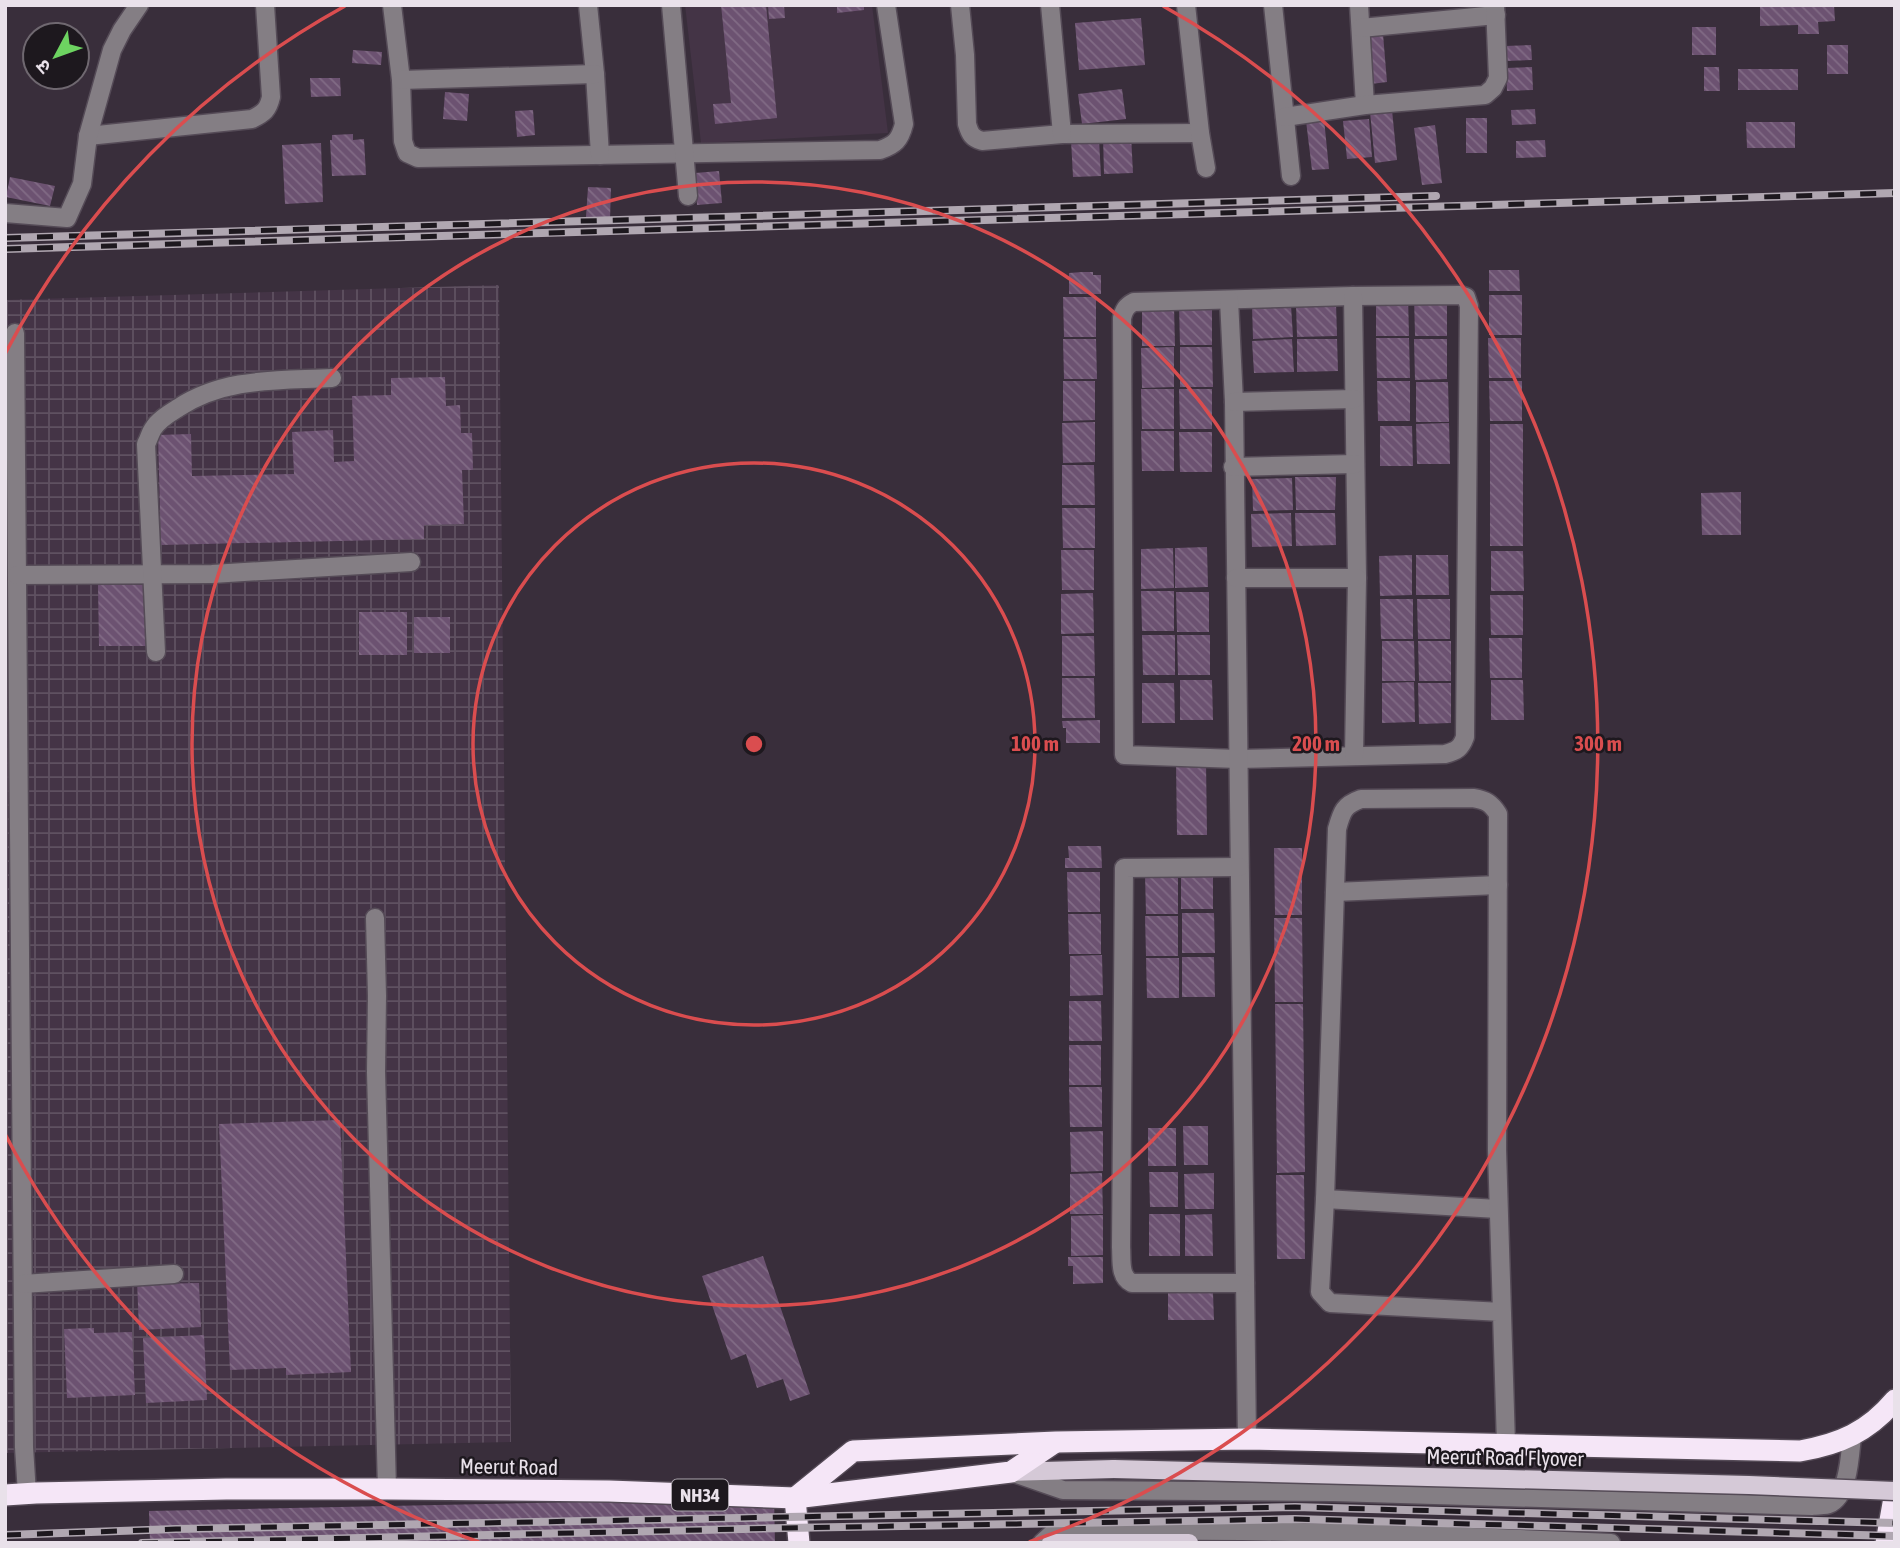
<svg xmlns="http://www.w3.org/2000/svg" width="1900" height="1548" viewBox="0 0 1900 1548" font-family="'Asap Condensed','Noto Sans Devanagari',sans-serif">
  <defs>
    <pattern id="industrial-grid" width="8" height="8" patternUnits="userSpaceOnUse" patternTransform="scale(1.75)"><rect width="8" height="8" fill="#443446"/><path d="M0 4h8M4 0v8" fill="none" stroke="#5f5161"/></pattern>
    <pattern id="building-back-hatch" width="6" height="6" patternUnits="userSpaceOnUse" patternTransform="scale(1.75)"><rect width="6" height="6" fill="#6c5271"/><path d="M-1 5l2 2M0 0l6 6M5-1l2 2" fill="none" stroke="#816b85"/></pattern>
  </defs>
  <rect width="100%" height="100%" fill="#392e3b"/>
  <polygon fill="#443446" points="685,5 872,5 888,133 701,143"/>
  <polygon fill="url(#industrial-grid)" points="499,285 511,1442 5,1453 5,300"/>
  <g fill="url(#building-back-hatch)">
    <polygon points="721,5 766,5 777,118 715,124 713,104 731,103"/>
    <polygon points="768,5 784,5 785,18 769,19"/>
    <polygon points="837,5 864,5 864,10 837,13"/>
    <polygon points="1760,5 1834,5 1835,21 1818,22 1819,34 1798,34 1798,25 1760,26"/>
    <polygon points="1141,18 1145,65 1079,70 1075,23"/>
    <rect x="1692" y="27" width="24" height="28"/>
    <polygon points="1383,34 1387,82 1371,84 1366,35"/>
    <polygon points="1531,45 1532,60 1506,61 1505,46"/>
    <rect x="1827" y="45" width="21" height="29"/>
    <polygon points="353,50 382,52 381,65 352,63"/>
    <polygon points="1532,67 1533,90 1507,91 1506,68"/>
    <polygon points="1704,67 1719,67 1720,91 1704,91"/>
    <rect x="1738" y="69" width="60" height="21"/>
    <polygon points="310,78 340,78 341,96 311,97"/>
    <polygon points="1122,89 1126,119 1082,124 1078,94"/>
    <polygon points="445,92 469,94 467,121 443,119"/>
    <polygon points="1535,109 1536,124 1512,125 1511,110"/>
    <polygon points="533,110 535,135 517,137 515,111"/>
    <polygon points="1392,110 1397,160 1375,163 1370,112"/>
    <rect x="1466" y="118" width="21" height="35"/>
    <polygon points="1324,119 1329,169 1312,170 1306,121"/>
    <polygon points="1369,119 1372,157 1347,159 1343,121"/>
    <polygon points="1746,122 1795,122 1795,148 1747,148"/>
    <polygon points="1435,125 1442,183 1422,185 1414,128"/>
    <polygon points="353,134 353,140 364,139 366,175 332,176 330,140 332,140 332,135"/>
    <polygon points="1131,135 1133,173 1104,174 1103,136"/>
    <polygon points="1099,139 1101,176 1073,177 1071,140"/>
    <polygon points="1545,140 1546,157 1516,158 1516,141"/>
    <polygon points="321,143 323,202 285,204 282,145"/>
    <polygon points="719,171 722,203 697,205 695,173"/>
    <polygon points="10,177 55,186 50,206 6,197"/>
    <polygon points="588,187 611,188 610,219 586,217"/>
    <polygon points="1489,270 1519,270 1520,291 1489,291"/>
    <polygon points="1082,272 1093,272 1093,275 1101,275 1101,294 1069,294 1069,273"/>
    <rect x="1489" y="295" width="33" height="40"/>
    <polygon points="1376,296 1408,296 1409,336 1376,336"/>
    <polygon points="1414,296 1447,296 1447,336 1415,336"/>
    <polygon points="1063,297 1096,297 1096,337 1064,337"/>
    <polygon points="1336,304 1337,336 1297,337 1296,305"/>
    <polygon points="1179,305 1212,305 1212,345 1180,345"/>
    <polygon points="1291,305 1293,337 1253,339 1252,307"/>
    <polygon points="1142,306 1174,306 1175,346 1142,346"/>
    <polygon points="1376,338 1409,338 1410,378 1377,378"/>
    <polygon points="1488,338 1521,338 1521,378 1489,378"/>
    <polygon points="1063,339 1096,339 1097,379 1064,379"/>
    <polygon points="1292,339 1294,372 1254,373 1252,341"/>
    <polygon points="1297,339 1337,339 1338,371 1297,372"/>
    <polygon points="1414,339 1447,339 1447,379 1415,380"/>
    <polygon points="1174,347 1174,387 1142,388 1141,348"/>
    <polygon points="1180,347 1212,347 1213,387 1180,387"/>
    <polygon points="445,377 446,406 460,405 461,433 472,433 473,470 462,470 464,524 424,525 424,539 161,545 158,435 191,434 192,476 294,474 292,432 333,430 334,462 354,461 352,396 391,395 391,378"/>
    <polygon points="1063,381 1095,381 1095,420 1063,421"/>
    <polygon points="1377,381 1410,381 1410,421 1378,421"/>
    <polygon points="1489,381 1522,381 1522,421 1490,421"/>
    <polygon points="1416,382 1448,382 1449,422 1416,422"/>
    <polygon points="1141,389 1174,389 1174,429 1142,429"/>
    <polygon points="1179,389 1212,389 1212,429 1180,429"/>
    <polygon points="1095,422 1095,462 1063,463 1062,423"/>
    <polygon points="1449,423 1450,464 1417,464 1416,424"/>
    <rect x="1490" y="424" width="33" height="122"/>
    <polygon points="1380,426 1412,426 1413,466 1380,466"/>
    <polygon points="1141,431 1174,431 1174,471 1142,471"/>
    <polygon points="1179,432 1212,432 1212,472 1180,472"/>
    <polygon points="1062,465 1094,465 1095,505 1062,505"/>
    <polygon points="1295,477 1336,477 1335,510 1296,510"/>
    <polygon points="1292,478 1293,510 1253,511 1252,479"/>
    <polygon points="1741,492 1741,535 1702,535 1701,493"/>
    <polygon points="1062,508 1095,508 1095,548 1063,548"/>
    <polygon points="1291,513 1292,546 1252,547 1251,514"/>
    <polygon points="1295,513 1335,513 1336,545 1296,546"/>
    <polygon points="1207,547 1208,587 1175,588 1175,548"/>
    <polygon points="1173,548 1174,588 1141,589 1141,549"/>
    <polygon points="1061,550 1094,550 1094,590 1062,590"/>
    <polygon points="1491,551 1523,551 1524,591 1491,591"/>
    <polygon points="1412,555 1412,595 1380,596 1379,556"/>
    <polygon points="1416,555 1448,555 1449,595 1416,595"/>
    <polygon points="98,585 148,585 148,646 99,646"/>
    <polygon points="1141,591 1174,591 1174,631 1142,631"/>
    <polygon points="1176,592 1209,592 1209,632 1177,632"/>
    <polygon points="1093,593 1094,633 1061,634 1061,594"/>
    <polygon points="1490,595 1523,595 1523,635 1491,635"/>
    <polygon points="1380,599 1413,599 1413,639 1381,639"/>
    <polygon points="1417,599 1450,599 1450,639 1418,639"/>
    <rect x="359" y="612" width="48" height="43"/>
    <rect x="414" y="617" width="36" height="36"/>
    <polygon points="1142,635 1175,635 1175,675 1143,675"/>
    <polygon points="1177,635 1210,635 1210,675 1178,675"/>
    <polygon points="1062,636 1094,636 1095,676 1062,676"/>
    <polygon points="1489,638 1522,638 1522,678 1490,678"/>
    <polygon points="1382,641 1414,641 1415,681 1382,681"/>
    <polygon points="1418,641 1451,641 1451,681 1419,681"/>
    <polygon points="1062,678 1094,678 1095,718 1062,718"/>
    <polygon points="1180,680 1212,680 1213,720 1180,720"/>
    <polygon points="1491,680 1523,680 1524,720 1491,720"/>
    <polygon points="1414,682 1415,722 1382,723 1382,683"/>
    <polygon points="1142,683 1174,683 1175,723 1142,723"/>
    <polygon points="1418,683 1451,683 1451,723 1419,724"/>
    <polygon points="1100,720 1100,743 1066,743 1066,728 1063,728 1062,721"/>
    <polygon points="1206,762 1207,835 1177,835 1176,763"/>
    <polygon points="1068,846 1101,846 1102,868 1065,868 1065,858 1069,858"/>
    <polygon points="1274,848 1302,848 1302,915 1275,915"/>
    <rect x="1181" y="871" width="32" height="38"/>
    <polygon points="1067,872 1100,872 1100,912 1068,912"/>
    <polygon points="1145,874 1178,874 1178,914 1146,914"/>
    <polygon points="1182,913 1214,913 1215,953 1182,953"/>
    <polygon points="1068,914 1101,914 1101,954 1069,954"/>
    <polygon points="1145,916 1178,916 1178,956 1146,956"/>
    <polygon points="1274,918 1302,918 1303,1002 1275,1002"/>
    <polygon points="1102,955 1103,995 1070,996 1070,956"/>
    <polygon points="1182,957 1214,957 1215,997 1182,997"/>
    <polygon points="1146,958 1179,958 1179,998 1147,998"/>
    <polygon points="1069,1001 1101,1001 1102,1041 1069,1041"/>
    <polygon points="1275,1004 1303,1004 1305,1172 1277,1173"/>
    <rect x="1069" y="1045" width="32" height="40"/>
    <polygon points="1069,1087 1102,1087 1102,1127 1070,1127"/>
    <polygon points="340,1120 351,1372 286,1375 286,1368 230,1370 219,1124"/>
    <polygon points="1183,1126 1208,1126 1208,1165 1184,1165"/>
    <rect x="1148" y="1128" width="28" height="38"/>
    <polygon points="1103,1131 1103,1171 1071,1172 1070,1132"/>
    <polygon points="1149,1172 1178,1172 1178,1207 1150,1207"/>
    <polygon points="1102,1173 1103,1214 1070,1214 1070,1174"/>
    <polygon points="1214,1173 1214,1209 1185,1209 1184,1174"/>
    <polygon points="1276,1175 1304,1175 1305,1259 1277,1259"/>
    <rect x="1149" y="1214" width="31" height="42"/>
    <polygon points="1212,1214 1213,1256 1185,1256 1185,1215"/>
    <polygon points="1103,1215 1103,1255 1071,1256 1071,1216"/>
    <polygon points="763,1256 810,1394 790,1401 783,1379 757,1388 746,1354 731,1360 702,1276"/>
    <polygon points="1068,1257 1103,1257 1103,1283 1073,1284 1073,1266 1068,1266"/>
    <polygon points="157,1279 158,1284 199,1283 201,1327 139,1330 137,1280"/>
    <polygon points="1168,1293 1213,1293 1214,1320 1168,1320"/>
    <polygon points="94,1328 94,1333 132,1332 135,1395 67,1398 64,1329"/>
    <polygon points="204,1335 207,1400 146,1403 143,1338"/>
    <polygon points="774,1498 775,1543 150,1543 149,1511"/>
  </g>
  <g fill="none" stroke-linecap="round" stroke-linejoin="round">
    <defs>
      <g id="minor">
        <path d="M 392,5 L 401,80 L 403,141 L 407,153 L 418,158 L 880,150 C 895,145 900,140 904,124 L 886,5"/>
        <polyline points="588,5 595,74 600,155"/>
        <polyline points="671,5 688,196"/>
        <path d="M 960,5 L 965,55 L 967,124 C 970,134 972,138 982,141 L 1062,134 L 1200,133"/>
        <polyline points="1050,5 1062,134"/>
        <polyline points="1186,5 1200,133 1206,168"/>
        <polyline points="1273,5 1291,176"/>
        <polyline points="1359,5 1365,105"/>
        <polyline points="1361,28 1496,15"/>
        <polyline points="401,80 595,74"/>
        <polyline points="1285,117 1365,105 1485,95 1493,88 1498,78 1495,5"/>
        <path d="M 88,136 L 252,119 C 264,113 268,110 271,97 L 265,5"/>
        <polyline points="5,213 67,218 82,184 88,136 112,50 122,30 139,5"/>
        <path d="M 1460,295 L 1466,297 L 1469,306 L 1465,737 C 1461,748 1457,751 1445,754 L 1238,759 L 1124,755 L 1122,318 C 1124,310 1126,306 1134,302 L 1353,296 Z"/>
        <polyline points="1353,296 1357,578 1354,755"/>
        <polyline points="1229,300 1234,402 1247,1439"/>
        <polyline points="15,333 24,1447 27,1494"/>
        <polyline points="1234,402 1354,399"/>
        <polyline points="1233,467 1355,464"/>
        <polyline points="17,575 212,574 411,562"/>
        <polyline points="1236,578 1357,578"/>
        <path d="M 156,652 L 146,444 C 149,439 150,433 153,429 C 158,420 170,413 178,408 C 225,377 278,381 332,378"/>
        <path d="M 1239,867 L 1124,868 L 1121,1247 C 1122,1260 1119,1277 1132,1283 L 1245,1283"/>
        <polyline points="1335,892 1498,885"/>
        <polyline points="375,918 377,996 376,1072 387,1489"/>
        <polyline points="1325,1199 1498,1209"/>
        <polyline points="23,1284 174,1274"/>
        <path d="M 1502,1312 L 1330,1303 L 1320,1292 L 1325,1199 L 1337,829 C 1342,811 1344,805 1361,799 L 1473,798 C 1486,800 1491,803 1498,814 L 1497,1150 L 1506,1444"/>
        <path d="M 1014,1473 L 1063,1490 L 1333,1492 L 1812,1506 C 1817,1505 1825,1506 1829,1504 C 1849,1496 1850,1453 1852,1436"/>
        <polyline points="1042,1543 1053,1533 1061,1530 1242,1531 1424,1535 1611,1543"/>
      </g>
      <g id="major">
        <polyline points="1011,1472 1114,1469"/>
        <polyline points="1051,1543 1189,1543"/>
      </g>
      <g id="highway">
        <polyline points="5,1495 36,1493 226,1489 387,1489 609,1491 795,1498 1011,1472 1054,1443"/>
        <path d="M 799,1543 L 795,1498 L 853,1451 L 1056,1442 L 1247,1439 L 1800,1451 C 1840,1444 1868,1432 1895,1400"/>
        <polyline points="1886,1543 1895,1492"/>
      </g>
    </defs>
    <use href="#minor" stroke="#554b57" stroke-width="21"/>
    <use href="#major" stroke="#554b57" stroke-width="21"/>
    <use href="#highway" stroke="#554b57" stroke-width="24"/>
    <use href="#minor" stroke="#847e84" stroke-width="18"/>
    <use href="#major" stroke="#d5c9d7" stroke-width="18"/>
    <use href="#highway" stroke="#f5e6f7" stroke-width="21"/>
    <defs>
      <g id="rail">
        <polyline points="5,238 1436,196"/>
        <polyline points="5,249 1895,193"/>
        <polyline points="5,1535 176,1529 1295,1507 1895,1523"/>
        <polyline points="142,1543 786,1528 1295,1519 1895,1536"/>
      </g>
    </defs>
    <use href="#rail" stroke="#b0a7b1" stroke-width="8"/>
    <use href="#rail" stroke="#1d181e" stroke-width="5" stroke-dasharray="16" stroke-linecap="butt"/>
    <defs>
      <polyline id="major-bridge" points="1114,1469 1749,1485 1895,1491"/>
    </defs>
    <use href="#major-bridge" stroke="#554b57" stroke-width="21" stroke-linecap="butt"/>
    <use href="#major-bridge" stroke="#d5c9d7" stroke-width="18"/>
  </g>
  <g fill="none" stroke="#da4d4f" stroke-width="3.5">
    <circle cx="754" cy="744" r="281"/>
    <circle cx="754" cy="744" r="562"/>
    <path d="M479 1542A844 844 0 0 1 5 1134M5 354A844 844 0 0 1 345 6M1163 6A844 844 0 0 1 1029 1542"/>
  </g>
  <g text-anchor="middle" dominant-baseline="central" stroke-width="5" stroke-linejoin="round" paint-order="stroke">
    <rect fill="#1d181e" stroke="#aca5ad" stroke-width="2" x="672" y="1479.5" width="56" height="31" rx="5"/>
    <g font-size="19" font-weight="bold" fill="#e9e1ea">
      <text x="700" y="1495">NH34</text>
    </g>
    <g font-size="21" fill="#e9e1ea" stroke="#1d181e">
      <text transform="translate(1505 1457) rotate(1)">Meerut Road Flyover</text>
      <text transform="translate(509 1466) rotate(1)">Meerut Road</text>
    </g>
  </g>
  <circle cx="754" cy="744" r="10" fill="#da4d4f" stroke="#1d181e" stroke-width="3.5"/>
  <g font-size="21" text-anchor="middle" font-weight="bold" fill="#da4d4f" stroke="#1d181e" stroke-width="5" stroke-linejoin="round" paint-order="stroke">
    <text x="1035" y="751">100 m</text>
    <text x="1316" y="751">200 m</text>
    <text x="1598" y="751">300 m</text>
  </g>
  <rect width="1900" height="1548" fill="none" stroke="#e9e1ea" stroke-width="14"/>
  <g transform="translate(56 56) rotate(229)"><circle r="33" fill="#1d181e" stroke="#6f6870" stroke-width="2"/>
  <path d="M0-5L12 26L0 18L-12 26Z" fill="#6dd361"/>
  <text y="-10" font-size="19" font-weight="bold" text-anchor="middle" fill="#e9e1ea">उ</text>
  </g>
</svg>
